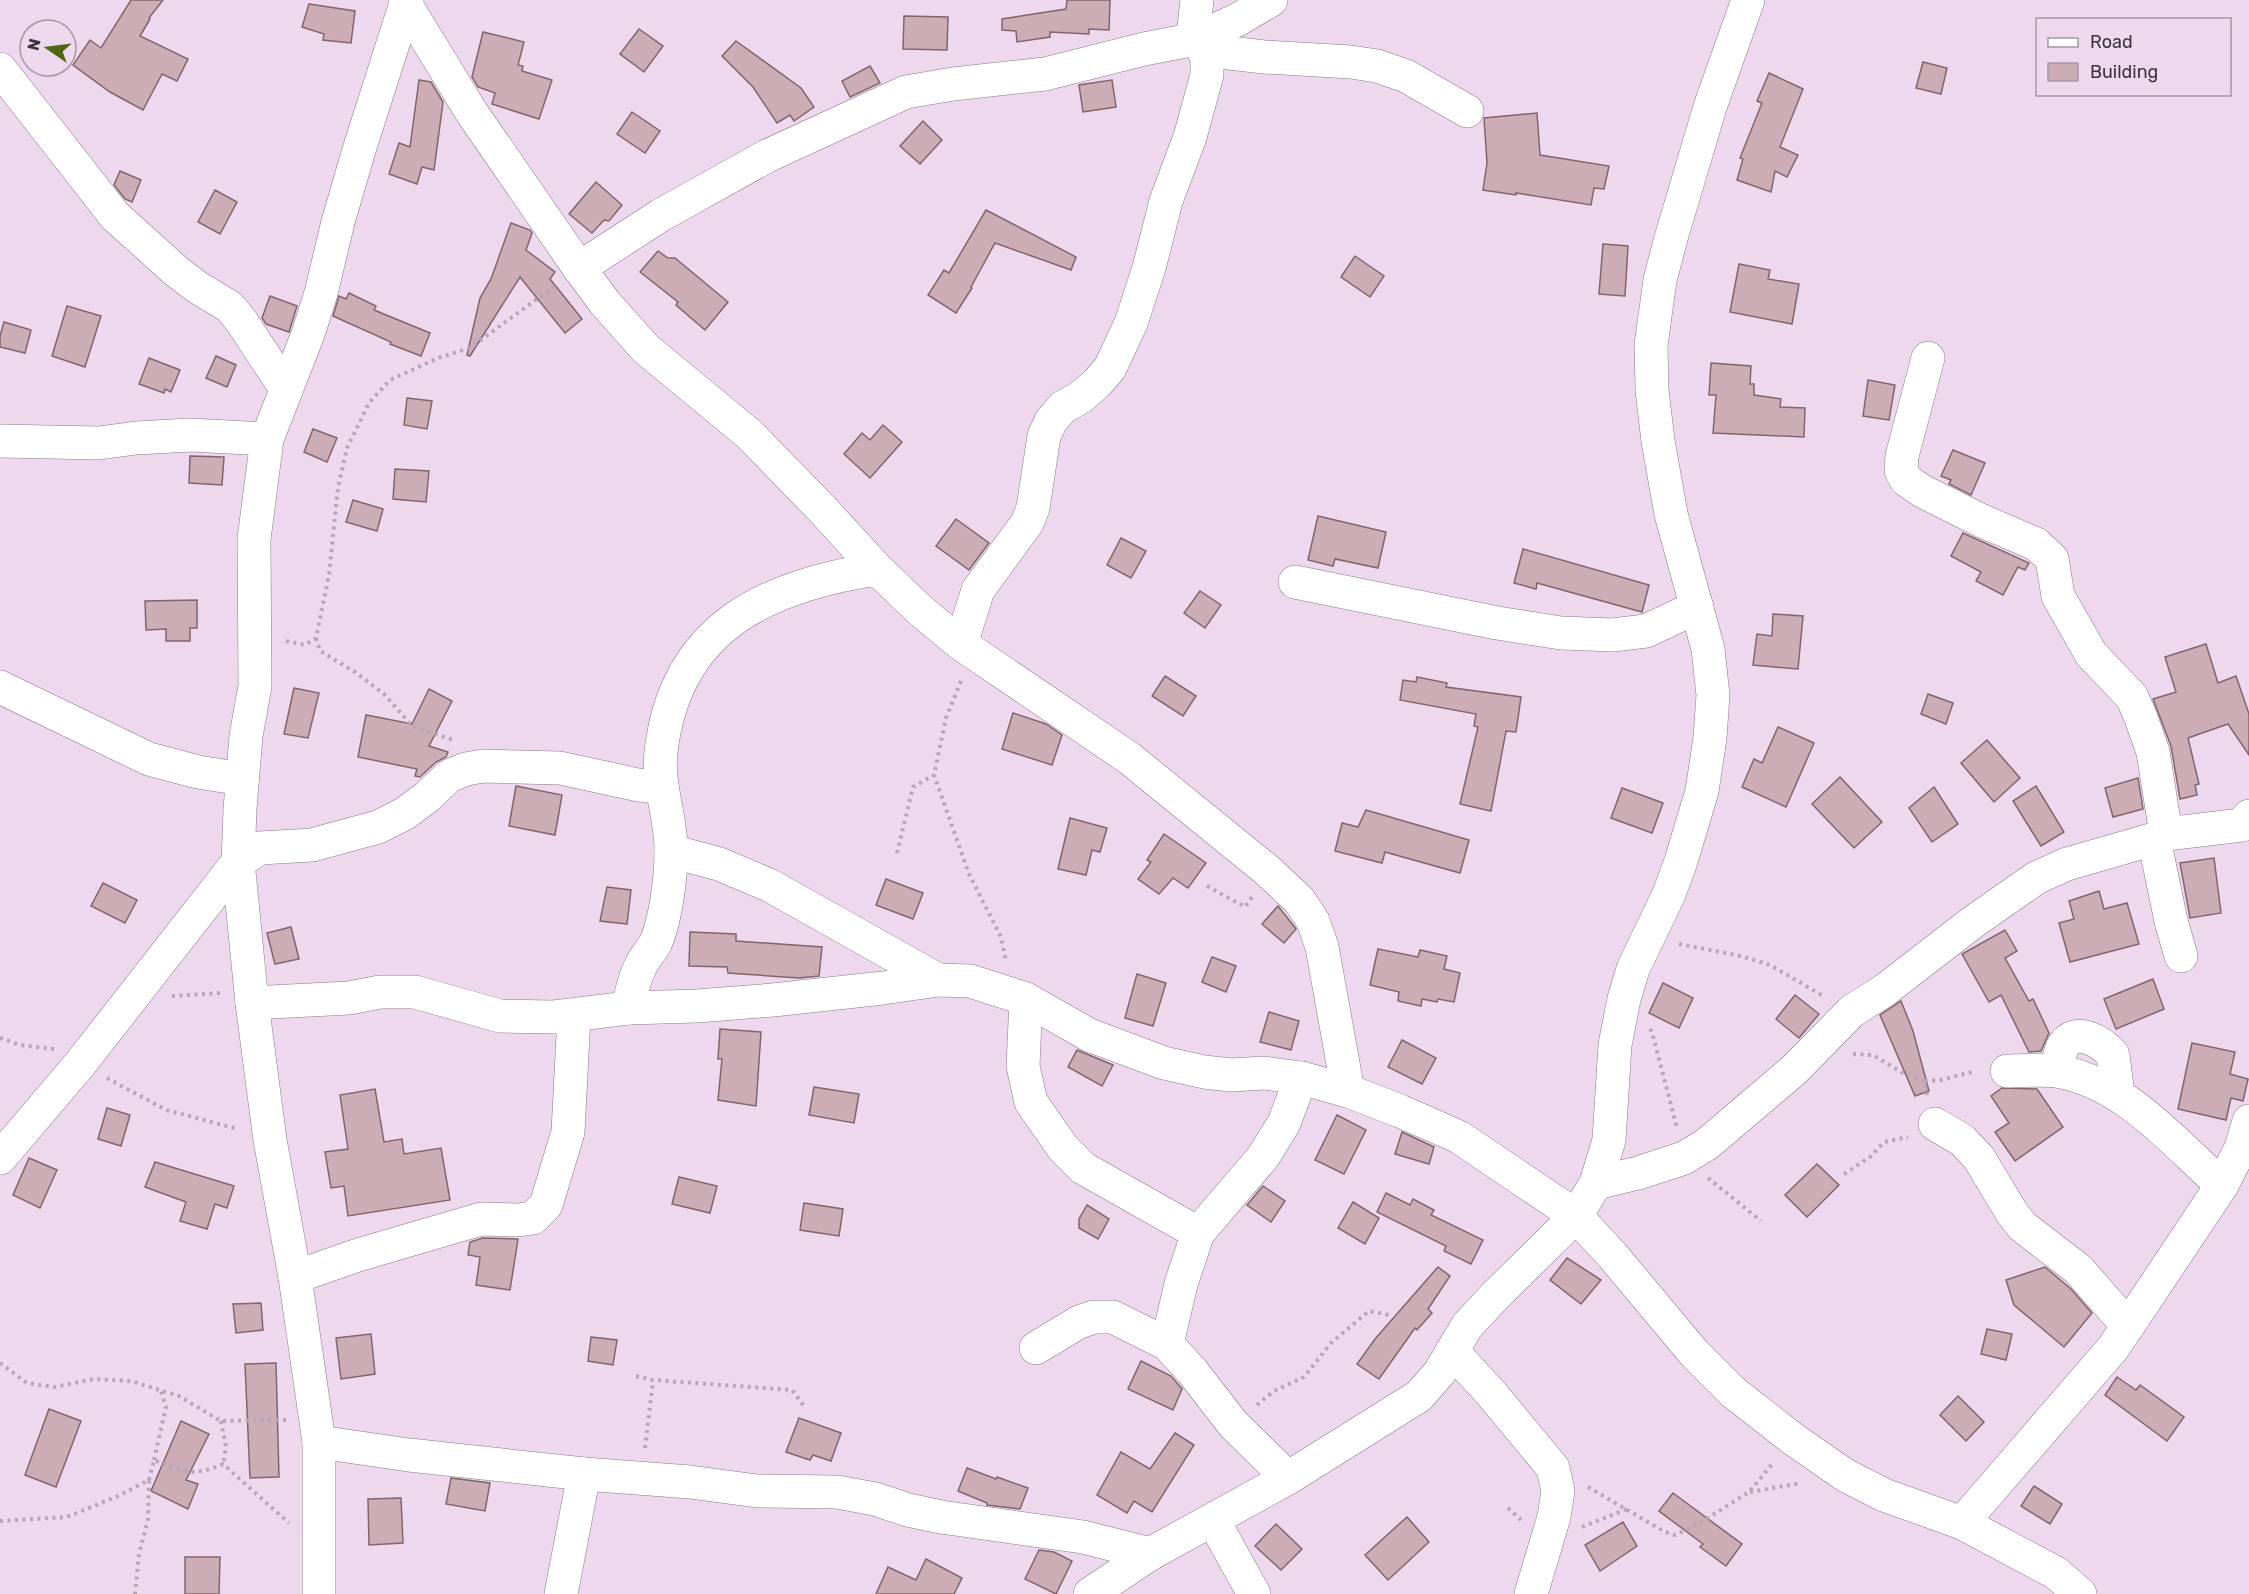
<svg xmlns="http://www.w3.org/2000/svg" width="2249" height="1594" viewBox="0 0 2249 1594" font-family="Rubik,sans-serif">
  <rect width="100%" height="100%" fill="#eed8ee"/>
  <g fill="#ccadb6" stroke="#81656d" stroke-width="1.5">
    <polygon points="131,0 163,0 149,18 150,19 140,36 188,59 177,81 162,74 143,110 110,92 73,65 90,40 101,48"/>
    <polygon points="1067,0 1110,0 1109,30 1089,29 1089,34 1050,32 1050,37 1017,42 1016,31 1002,30 1002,19 1066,9"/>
    <polygon points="309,4 355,11 351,43 323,40 324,34 302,27"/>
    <polygon points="904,16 948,17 947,50 903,49"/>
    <polygon points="639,29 663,46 644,72 620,54"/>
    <polygon points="483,32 524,42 518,65 523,66 522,71 552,80 539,119 492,104 495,93 478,87 472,77"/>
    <polygon points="736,41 801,88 814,107 794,121 790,115 777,123 753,87 722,56"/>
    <polygon points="1923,62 1947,68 1941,94 1916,88"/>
    <polygon points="870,66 880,83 850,97 842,81"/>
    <polygon points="1769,73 1803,89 1780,147 1798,155 1787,177 1775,171 1771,192 1737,180 1743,159 1740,158 1762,103 1757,101"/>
    <polygon points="419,80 431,82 443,102 434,170 422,167 417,184 389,174 399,143 410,147"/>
    <polygon points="1112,80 1116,107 1083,112 1079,85"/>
    <polygon points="632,112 660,131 645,153 617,134"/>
    <polygon points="1537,113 1540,155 1609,166 1604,189 1594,188 1591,205 1516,193 1516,195 1483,190 1487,163 1484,118"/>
    <polygon points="923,121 942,140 920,164 900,146"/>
    <polygon points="120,171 141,180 132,202 125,199 114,185"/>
    <polygon points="596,182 622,205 609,221 604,220 592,233 569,214"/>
    <polygon points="215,190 237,202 220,234 198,222"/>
    <polygon points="986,210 1076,257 1071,270 995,243 971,287 972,288 956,313 928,295 944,270 949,273"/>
    <polygon points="511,223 530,230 532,233 526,250 555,272 550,279 582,319 565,333 520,277 470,356 467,355 480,298 491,279"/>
    <polygon points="1603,244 1628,246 1625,296 1599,294"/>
    <polygon points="658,251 668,258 675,258 728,302 705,330 676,305 678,302 640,272"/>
    <polygon points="1355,256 1384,276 1370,297 1341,277"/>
    <polygon points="1739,264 1770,270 1768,279 1799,284 1792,324 1730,312"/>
    <polygon points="349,293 376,306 374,310 430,333 421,356 390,344 391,342 333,316 339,296 346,299"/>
    <polygon points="270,296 297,306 289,332 266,324 262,318"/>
    <polygon points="67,306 101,316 85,367 52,356"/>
    <polygon points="4,322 31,330 25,353 0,347 0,336"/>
    <polygon points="216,356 236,365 227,387 206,378"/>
    <polygon points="149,358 180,370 171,392 165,389 164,393 139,384"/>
    <polygon points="1711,363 1751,366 1750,384 1754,384 1754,395 1781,399 1780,407 1805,408 1804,437 1713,433 1716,395 1709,395"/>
    <polygon points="1868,380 1895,385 1889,420 1863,416"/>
    <polygon points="407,398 432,401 427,429 404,425"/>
    <polygon points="883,425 902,442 870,478 844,454 862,433 870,440"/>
    <polygon points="313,429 337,438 327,462 304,452"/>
    <polygon points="1953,450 1985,463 1971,495 1949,484 1951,480 1941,476"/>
    <polygon points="190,456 224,457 222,485 189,483"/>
    <polygon points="395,469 429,471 426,502 393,499"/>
    <polygon points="353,500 383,509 377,531 346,522"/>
    <polygon points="1318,516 1386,532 1378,568 1335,559 1333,566 1308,560"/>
    <polygon points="956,519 989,543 969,570 936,546"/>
    <polygon points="1963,533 2029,563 2025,570 2018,567 2003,595 1976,581 1981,572 1951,556"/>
    <polygon points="1121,538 1146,551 1131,578 1107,565"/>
    <polygon points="1523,549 1649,585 1642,612 1537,583 1536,589 1514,583"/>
    <polygon points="1200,591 1221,605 1205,628 1184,613"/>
    <polygon points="197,600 197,628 190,628 190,641 166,641 166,629 146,630 145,601"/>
    <polygon points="1773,614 1803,616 1798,669 1753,665 1757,634 1772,636"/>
    <polygon points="2206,644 2218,683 2236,676 2249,714 2249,755 2228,724 2188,738 2199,784 2195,785 2197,795 2180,799 2171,746 2153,699 2176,692 2165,657"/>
    <polygon points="1165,676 1196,696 1183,716 1152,696"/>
    <polygon points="1417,677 1447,683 1446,687 1521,697 1516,732 1506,731 1491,811 1460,804 1478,727 1474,726 1476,714 1400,700 1403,680 1416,682"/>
    <polygon points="294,688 319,693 308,738 284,734"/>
    <polygon points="429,689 452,701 429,746 448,752 446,757 436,762 420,777 415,776 417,769 358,757 366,715 412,724"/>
    <polygon points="1928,694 1953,703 1946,724 1921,714"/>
    <polygon points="1013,713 1046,724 1062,735 1052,765 1002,749"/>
    <polygon points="1778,727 1814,743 1786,807 1742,787 1754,759 1762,763"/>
    <polygon points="1987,740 2020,778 1994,802 1961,763"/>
    <polygon points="1840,777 1882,822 1854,848 1812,804"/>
    <polygon points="2138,778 2143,809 2113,817 2105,788"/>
    <polygon points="516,786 562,795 555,835 509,826"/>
    <polygon points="2036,786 2064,832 2041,846 2013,801"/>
    <polygon points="1934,787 1958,824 1932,842 1909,808"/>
    <polygon points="1622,788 1663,803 1652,833 1611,818"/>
    <polygon points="1366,810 1469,840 1460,873 1385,852 1382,863 1335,851 1342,823 1358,827"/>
    <polygon points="1070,818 1107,828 1100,852 1092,850 1086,875 1058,869"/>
    <polygon points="1164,834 1206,863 1188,888 1173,878 1159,894 1138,879 1151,862 1147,860"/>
    <polygon points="2214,858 2221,913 2190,918 2180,863"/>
    <polygon points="886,879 923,893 913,919 876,905"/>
    <polygon points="103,883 137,900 125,923 91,906"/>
    <polygon points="607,887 631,890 627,924 600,921"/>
    <polygon points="2099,891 2104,909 2127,903 2139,944 2070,962 2059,923 2074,919 2069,901"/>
    <polygon points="1278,906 1296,929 1284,943 1262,924"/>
    <polygon points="291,927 299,959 275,964 267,933"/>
    <polygon points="2005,930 2017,951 2005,958 2029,1001 2033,999 2049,1033 2041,1051 2029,1052 2001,995 1989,1002 1962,954"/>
    <polygon points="690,932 736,934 736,941 822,947 819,976 799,978 728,973 727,967 689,966"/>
    <polygon points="1378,949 1418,957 1420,950 1447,956 1444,969 1460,973 1454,1002 1438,999 1437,1002 1422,999 1421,1006 1398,1001 1399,992 1370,985"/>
    <polygon points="1212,957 1236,966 1226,992 1202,982"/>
    <polygon points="1137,974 1166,983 1153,1026 1125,1018"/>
    <polygon points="2153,979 2164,1009 2116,1029 2104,999"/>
    <polygon points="1663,983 1693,998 1679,1028 1649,1013"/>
    <polygon points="1795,995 1819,1014 1799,1038 1776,1019"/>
    <polygon points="1901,1001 1913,1031 1929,1091 1915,1096 1880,1015"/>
    <polygon points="1269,1012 1299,1021 1291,1050 1260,1042"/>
    <polygon points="720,1029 761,1032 756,1106 718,1100 722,1059 718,1059"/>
    <polygon points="1402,1040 1436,1058 1422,1084 1388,1067"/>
    <polygon points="2192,1043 2235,1052 2230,1074 2248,1079 2243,1101 2231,1098 2226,1120 2178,1109"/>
    <polygon points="1077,1050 1113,1065 1102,1086 1068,1067"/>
    <polygon points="814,1087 859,1094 854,1123 809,1115"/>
    <polygon points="2002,1088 2037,1089 2063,1127 2015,1161 1995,1132 2009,1123 1991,1096"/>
    <polygon points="375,1089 384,1142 402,1139 404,1154 441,1148 450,1200 348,1216 344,1186 331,1188 325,1152 348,1149 340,1095"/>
    <polygon points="107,1108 130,1115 121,1146 98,1139"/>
    <polygon points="1337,1115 1366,1130 1344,1174 1315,1160"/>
    <polygon points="1402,1132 1434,1147 1429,1164 1395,1154"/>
    <polygon points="29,1158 57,1170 40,1208 13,1195"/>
    <polygon points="155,1162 234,1186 227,1208 215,1204 207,1229 180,1221 186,1202 145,1187"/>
    <polygon points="1817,1164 1839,1185 1807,1217 1785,1195"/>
    <polygon points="679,1177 717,1186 710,1213 672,1204"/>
    <polygon points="1263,1186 1285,1201 1271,1222 1247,1205"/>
    <polygon points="1386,1193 1410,1205 1413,1199 1434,1210 1431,1215 1483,1240 1471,1264 1444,1251 1446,1246 1377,1212"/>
    <polygon points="1353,1202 1379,1218 1365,1244 1338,1228"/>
    <polygon points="804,1203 843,1209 839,1236 800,1230"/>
    <polygon points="1087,1205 1109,1219 1098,1239 1079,1228 1079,1219"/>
    <polygon points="483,1238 518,1239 510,1290 476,1285 480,1257 468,1255 470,1242"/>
    <polygon points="1567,1258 1601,1280 1581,1304 1550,1280"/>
    <polygon points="1438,1267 1450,1276 1428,1309 1432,1313 1417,1330 1415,1328 1379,1379 1357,1364 1375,1339"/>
    <polygon points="2045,1267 2071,1289 2092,1313 2064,1347 2014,1305 2006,1280"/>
    <polygon points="261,1303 263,1330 236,1333 233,1304"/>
    <polygon points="1987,1329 2012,1334 2006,1360 1981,1354"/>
    <polygon points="371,1334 375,1374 341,1379 336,1338"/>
    <polygon points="591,1337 617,1340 613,1365 588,1361"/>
    <polygon points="1141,1361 1171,1376 1182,1389 1173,1410 1128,1389"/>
    <polygon points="276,1363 279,1477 250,1478 245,1364"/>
    <polygon points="2117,1377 2136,1390 2140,1385 2184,1417 2167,1441 2105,1395"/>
    <polygon points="1958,1396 1984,1422 1966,1441 1940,1415"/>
    <polygon points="49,1409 81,1421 56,1487 25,1475"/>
    <polygon points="799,1418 841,1433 831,1461 813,1455 810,1460 786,1452"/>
    <polygon points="181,1421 209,1434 186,1480 198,1484 188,1509 151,1491"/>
    <polygon points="1175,1433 1194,1445 1152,1512 1134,1501 1127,1513 1097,1495 1121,1452 1150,1469"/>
    <polygon points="967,1468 996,1479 997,1477 1028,1488 1020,1509 987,1505 987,1503 958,1491"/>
    <polygon points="451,1478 490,1483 485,1511 446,1504"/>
    <polygon points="2034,1486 2062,1504 2050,1524 2021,1506"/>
    <polygon points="1673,1493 1742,1544 1726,1566 1700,1547 1703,1544 1659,1511"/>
    <polygon points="401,1498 403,1543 369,1545 368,1499"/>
    <polygon points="1407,1517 1429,1542 1388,1580 1365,1555"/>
    <polygon points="1623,1522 1637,1546 1600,1571 1585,1545"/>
    <polygon points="1276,1524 1302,1549 1281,1570 1255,1546"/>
    <polygon points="1039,1550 1054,1552 1072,1561 1056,1594 1025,1579"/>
    <polygon points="185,1557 220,1557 219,1594 185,1594"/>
    <polygon points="926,1559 962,1578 954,1594 876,1594 888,1567 916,1580"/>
  </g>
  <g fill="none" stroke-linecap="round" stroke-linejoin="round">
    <defs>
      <g id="minor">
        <polyline points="405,0 406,5 472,113 579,268 605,303 646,349 749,434 824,511 877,569 921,611 961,644 1129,758 1268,871 1299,900 1313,921 1322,947 1348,1091 1400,1111 1459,1137 1576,1216 1613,1256 1694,1353 1733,1392 1793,1439 1845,1475 1884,1495 1962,1523 2056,1573 2080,1594"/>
        <polyline points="1204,50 1264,57 1351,62 1377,66 1406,76 1467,111"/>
        <polyline points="0,69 115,216 176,271 197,287 230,307 242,322 286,389"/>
        <polyline points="579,268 661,215 767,156 906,92 953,84 1045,74 1144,49 1196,39 1237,20 1271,0"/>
        <polyline points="1928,358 1902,456 1901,470 1906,480 1922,491 1980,520 2036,544 2052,559 2058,596 2074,624 2091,654 2132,697 2141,718 2153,752 2166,834"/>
        <polyline points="0,441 99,443 136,438 191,435 267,439"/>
        <polyline points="1295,582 1497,623 1561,633 1613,635 1646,631 1697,607"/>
        <polyline points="961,644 978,590 1027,523 1033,508 1044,436 1051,421 1063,407 1081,397 1097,383 1110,368 1131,323 1149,268 1166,201 1190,137 1207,75 1207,62 1204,50 1196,39 1194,27 1197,0"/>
        <polyline points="0,687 149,759 198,772 242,779"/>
        <polyline points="2154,839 2171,921 2181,956"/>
        <polyline points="671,851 719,864 769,885 938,980"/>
        <polyline points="1026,999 1023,1066 1031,1102 1063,1148 1083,1168 1198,1233"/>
        <polyline points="252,1003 349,998 380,992 415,992 500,1016 554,1017 628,1008 697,1006 773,1000 883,988 938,980 970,981 1026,999 1089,1035 1164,1063 1204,1072 1231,1075 1264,1073 1301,1078 1348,1091"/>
        <path d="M 628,1008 C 631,993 634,979 641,965 C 645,957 652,950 656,942 C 666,918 671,877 671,852 C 672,819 657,786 661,752 C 675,627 766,586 877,569"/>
        <path d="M 2007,1071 C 2023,1071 2041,1069 2057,1071 C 2126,1083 2173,1142 2222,1185"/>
        <path d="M 2057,1071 C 2058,1064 2059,1055 2062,1048 C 2074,1024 2102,1042 2113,1055 L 2118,1095"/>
        <polyline points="1935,1124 1962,1140 1979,1158 2012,1213 2022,1226 2078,1269 2128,1326"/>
        <polyline points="0,1158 80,1064 238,862 260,848 312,845 378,827 404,814 427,797 449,776 466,769 483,766 560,768 638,785 662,788"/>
        <polyline points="1596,1183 1638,1173 1684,1158 1707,1144 1794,1070 1852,1011 1885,990 1973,922 2036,878 2067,864 2154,839 2166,834 2242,825 2249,816"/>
        <polyline points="295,1277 358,1255 481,1219 518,1220 533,1218 546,1205 568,1132 574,1016"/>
        <polyline points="1167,1344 1181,1284 1198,1233 1263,1157 1284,1123 1301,1078"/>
        <polyline points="1036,1348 1079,1322 1094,1317 1113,1317 1167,1344 1192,1371 1233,1424 1288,1478"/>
        <polyline points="1452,1351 1490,1392 1553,1468 1558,1491 1554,1517 1531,1594"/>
        <polyline points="319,1442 409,1455 584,1474 690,1482 757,1491 837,1492 875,1499 908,1510 941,1517 1083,1537 1150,1554"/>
        <polyline points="1213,1520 1254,1594"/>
        <polyline points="1962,1523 2113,1348 2128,1326 2222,1185 2241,1148 2249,1121"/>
        <polyline points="319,1594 319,1442 295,1277 270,1140 252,1003 238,862 240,809 246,736 255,686 254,539 267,439 308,334 321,293 338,222 359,150 407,0"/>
        <polyline points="561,1594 584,1474"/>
        <polyline points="1090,1594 1150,1554 1288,1478 1419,1396 1440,1372 1467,1326 1494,1297 1576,1216 1596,1183 1609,1140 1615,1045 1624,999 1633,969 1669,894 1681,861 1702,791 1710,738 1713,695 1708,649 1671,514 1658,441 1652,390 1651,345 1660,280 1671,238 1710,107 1748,0"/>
      </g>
    </defs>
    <use href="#minor" stroke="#8c778b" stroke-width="34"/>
    <g stroke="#b7a5b7" stroke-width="4" stroke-dasharray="3 4.5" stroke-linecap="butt">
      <polyline points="316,638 320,651 355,672 384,694 413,727 454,740"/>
      <polyline points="286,641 305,645 316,638 329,575 338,487 347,448 369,403 390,380 438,358 470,348 556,285"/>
      <polyline points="961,681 946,718 934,775 969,874 1001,937 1006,961"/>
      <polyline points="897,853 913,787 934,775"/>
      <polyline points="1207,886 1245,907 1252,897"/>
      <polyline points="1679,944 1741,956 1770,965 1825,997"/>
      <polyline points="172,996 221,993"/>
      <polyline points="1650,1029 1652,1032 1677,1128"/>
      <polyline points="0,1038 20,1045 54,1049"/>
      <polyline points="1853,1054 1873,1055 1901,1072 1924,1081"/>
      <polyline points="107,1078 166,1110 238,1129"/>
      <polyline points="1927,1095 1924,1081 1941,1080 1976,1071"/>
      <polyline points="1844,1174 1870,1157 1884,1142 1908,1137"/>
      <polyline points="1708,1178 1761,1221"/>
      <polyline points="0,1363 27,1383 54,1387 94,1379 131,1381 179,1396 221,1421 286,1420"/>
      <polyline points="636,1376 653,1380 792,1390 804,1406"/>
      <polyline points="1257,1405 1274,1391 1304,1377 1331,1343 1369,1311 1389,1315"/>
      <polyline points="221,1421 226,1447 223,1464"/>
      <polyline points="645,1448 653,1381"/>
      <polyline points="154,1460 166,1407 161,1391"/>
      <path d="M 149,1480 L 154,1460 C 183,1472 193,1477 223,1464 L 289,1523"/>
      <polyline points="1588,1487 1665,1532 1675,1535 1700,1523 1749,1492 1773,1463"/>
      <polyline points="1750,1492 1801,1483"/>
      <polyline points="1508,1508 1521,1520"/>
      <polyline points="0,1521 67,1517 118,1496 149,1480 148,1519 139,1554 135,1594"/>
      <polyline points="1582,1527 1627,1509"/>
    </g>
    <use href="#minor" stroke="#fff" stroke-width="33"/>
  </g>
  <rect x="2036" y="18" width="195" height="78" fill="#eed8ee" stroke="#a696a6" stroke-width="1.5"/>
  <rect x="2048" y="38" width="30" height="9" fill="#ffffff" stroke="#a696a6" stroke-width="1.5"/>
  <text x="2090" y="48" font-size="18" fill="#3b323b">Road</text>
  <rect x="2048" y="63" width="30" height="18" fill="#ccadb6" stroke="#a696a6" stroke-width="1.5"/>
  <text x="2090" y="78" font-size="18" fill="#3b323b">Building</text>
  <g transform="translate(48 48) rotate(284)"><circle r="28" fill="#eed8ee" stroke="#a696a6" stroke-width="1.5"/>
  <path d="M0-4.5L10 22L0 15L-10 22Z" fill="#4f6615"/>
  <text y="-9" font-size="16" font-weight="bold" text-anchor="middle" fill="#3b323b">N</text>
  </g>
</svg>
